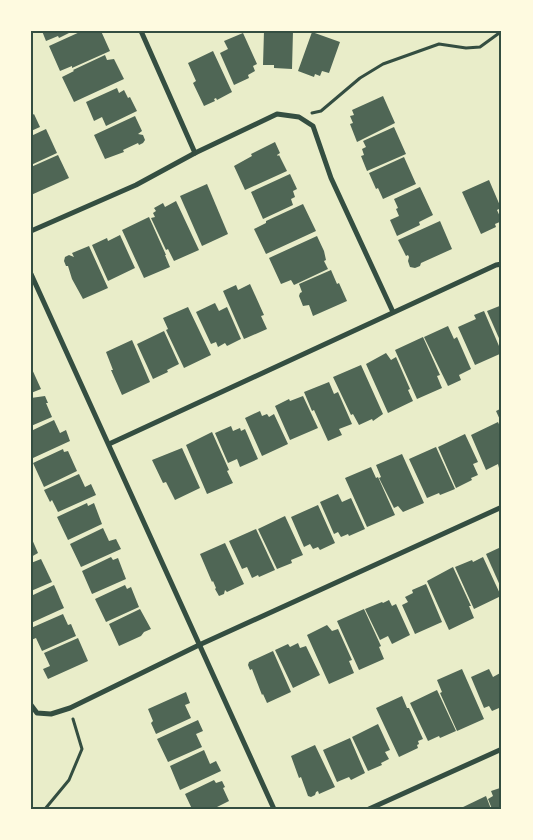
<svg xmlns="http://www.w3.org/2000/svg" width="533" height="840" viewBox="0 0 533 840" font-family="'PT Serif',serif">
  <rect width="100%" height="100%" fill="#e9edc9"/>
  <g fill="#4f6655">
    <polygon points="42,31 73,31 59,38 58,36 46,41"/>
    <polygon points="82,31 101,31 110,51 72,68 72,66 60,71 49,46"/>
    <polygon points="264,31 293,31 292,69 274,68 274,65 263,65"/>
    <polygon points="312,32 340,42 329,73 322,71 320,76 315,74 314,77 298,71"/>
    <polygon points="243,33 257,64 253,66 255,71 248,75 249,78 234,85 220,53 228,49 224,41"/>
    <polygon points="213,51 232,92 217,100 216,98 214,99 215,101 204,106 193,83 196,81 188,63"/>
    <polygon points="105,55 107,60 114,59 124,79 74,102 62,77 74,71 73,70"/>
    <polygon points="117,88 119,93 124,90 128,98 130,97 137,111 106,126 102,117 94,121 86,102"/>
    <polygon points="383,96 395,123 357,142 350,124 353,123 350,116 354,115 352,110"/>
    <polygon points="34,114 40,127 31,131 31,116"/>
    <polygon points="135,116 142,131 138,134 143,135 145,140 143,143 139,145 138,143 123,150 124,152 105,159 94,135"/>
    <polygon points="394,127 406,154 367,171 361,156 364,155 362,149 366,147 363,141"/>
    <polygon points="46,129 57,153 31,165 31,136"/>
    <polygon points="275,142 280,153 277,155 278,156 279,155 287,171 245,190 234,166 252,156 251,154"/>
    <polygon points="58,155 69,178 31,195 31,167"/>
    <polygon points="404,157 416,184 383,199 378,188 376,189 369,173"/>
    <polygon points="290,174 297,189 293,191 295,197 291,199 293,205 263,219 251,192"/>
    <polygon points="489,180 501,208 497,210 502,221 495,224 496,227 481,234 462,192"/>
    <polygon points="207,184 228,234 202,246 180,196"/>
    <polygon points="420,187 433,215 419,222 420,225 397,236 390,220 399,216 396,209 398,208 394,199"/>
    <polygon points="176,201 199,250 174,261 168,249 166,250 151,218 155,217 153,213 156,211 154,208 163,203 165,207"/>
    <polygon points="303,204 316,231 266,254 254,229 266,223 266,221"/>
    <polygon points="149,217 166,255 165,255 170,267 144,278 122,230"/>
    <polygon points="440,221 452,249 421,263 420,266 415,268 410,267 408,261 409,257 408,255 406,256 398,240"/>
    <polygon points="120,235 135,268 108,281 92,245 107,238 108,241"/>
    <polygon points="317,236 324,251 326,260 324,261 328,269 294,285 291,280 281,284 269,258"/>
    <polygon points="89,246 108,288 83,299 72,279 68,266 66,266 64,261 65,257 69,255 74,257 72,253"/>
    <polygon points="331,270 337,284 339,283 347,301 313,316 309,305 303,306 299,296 300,293 302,292 299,284"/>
    <polygon points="250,284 264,315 261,316 267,329 244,339 223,291 236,285 238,290"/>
    <polygon points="215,303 219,311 227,307 241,339 227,346 225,343 218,347 216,342 211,344 196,312"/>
    <polygon points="502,305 502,345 487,311"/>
    <polygon points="188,307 211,355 184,368 166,330 168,329 163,318"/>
    <polygon points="484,311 502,353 475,365 458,327 476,319 474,315"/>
    <polygon points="448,326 454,339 457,337 471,369 459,375 461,380 448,386 424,337"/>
    <polygon points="164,331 179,364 167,370 168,372 153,379 137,344"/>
    <polygon points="423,337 440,375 437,376 442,388 417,399 395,350"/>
    <polygon points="132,340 150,382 122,395 111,370 113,370 106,352"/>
    <polygon points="386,353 391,360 396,357 410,389 408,390 413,401 388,413 366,364"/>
    <polygon points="361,365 383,414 373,421 372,419 359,425 353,414 351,415 333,377"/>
    <polygon points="31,367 41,389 31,393"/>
    <polygon points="329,382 334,394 338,392 352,424 339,429 342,435 328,441 314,410 312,411 304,392"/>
    <polygon points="45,396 48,403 46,403 52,417 31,426 31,398"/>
    <polygon points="303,396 318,428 290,440 275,406 289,399 290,401"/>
    <polygon points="502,408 502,428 499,423 501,422 496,411"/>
    <polygon points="260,411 262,416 267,414 269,417 274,414 288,444 262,456 245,418"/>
    <polygon points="54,420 60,433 66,430 70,441 33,458 31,453 31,431"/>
    <polygon points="498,422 502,431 502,467 499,468 498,464 486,470 471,435"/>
    <polygon points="231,426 233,431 240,428 241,431 245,429 258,459 240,467 237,459 228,463 215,433"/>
    <polygon points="212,432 229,470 227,471 233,483 207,494 186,445"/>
    <polygon points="465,434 478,462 473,464 478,475 471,478 472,480 456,488 438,447"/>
    <polygon points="436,447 455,489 440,495 439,493 427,498 409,459"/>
    <polygon points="182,448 200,488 175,500 166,482 163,483 152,460"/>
    <polygon points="63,449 64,452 68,451 77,471 44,487 33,463"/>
    <polygon points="402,454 424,503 403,512 398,506 394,508 379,478 381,477 376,465"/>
    <polygon points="371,467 376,478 378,477 395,515 367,527 345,478"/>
    <polygon points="79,474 85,487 91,484 96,495 58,512 52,500 50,502 44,490"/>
    <polygon points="338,494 342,502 351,498 365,529 349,536 348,534 341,537 338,532 334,534 320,502"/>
    <polygon points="87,503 88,506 94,503 102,524 68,540 57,517"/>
    <polygon points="318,505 335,543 320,550 318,547 313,549 310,544 304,547 291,517"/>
    <polygon points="285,516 303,555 291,560 292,563 277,569 258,529"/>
    <polygon points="103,528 109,541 116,539 121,549 81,567 70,544"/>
    <polygon points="256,529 275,570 259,577 258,575 252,578 247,567 242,569 229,541"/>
    <polygon points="31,537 38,553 31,557"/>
    <polygon points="225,543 244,584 227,592 225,590 224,594 219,596 215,589 216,588 213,581 212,582 200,554"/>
    <polygon points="501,547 502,550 502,590 486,554"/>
    <polygon points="111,557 113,560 118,558 126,579 92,594 82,571"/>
    <polygon points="483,557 501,596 474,609 455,567 472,560 473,562"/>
    <polygon points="41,559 52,582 31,591 31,563"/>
    <polygon points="453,567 471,606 469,606 474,618 449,630 427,581"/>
    <polygon points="426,584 442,622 415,634 402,605 408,602 405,597 413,593 412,590"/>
    <polygon points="54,585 64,608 31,623 31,596"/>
    <polygon points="125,585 127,589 131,587 139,607 106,622 95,599"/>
    <polygon points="389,600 392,606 396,604 410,635 392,644 388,636 380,640 365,609 382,602 383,603"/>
    <polygon points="140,609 151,629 144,632 141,636 119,646 109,624"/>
    <polygon points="364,609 381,646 379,647 384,659 359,670 337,621"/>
    <polygon points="63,614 68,625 71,624 76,636 42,651 36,638 31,640 31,628"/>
    <polygon points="327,625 332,631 338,629 352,660 349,661 354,673 329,684 307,635"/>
    <polygon points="78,638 88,661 48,679 43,669 50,666 44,653"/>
    <polygon points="298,643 300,648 306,646 320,675 293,688 275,650 288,644 290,647"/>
    <polygon points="273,651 291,692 267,703 263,694 262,695 252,669 250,670 248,665 249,662"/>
    <polygon points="462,669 484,719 457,731 440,693 442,692 437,680"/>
    <polygon points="489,669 493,677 502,672 502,713 499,708 492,711 489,706 484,708 471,677"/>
    <polygon points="437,690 456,731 440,738 439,736 428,741 410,703"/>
    <polygon points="186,692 190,703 185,705 191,718 156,734 151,723 153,721 148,709"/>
    <polygon points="402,696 407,708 409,708 423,739 418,741 419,744 417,745 418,748 399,757 376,708"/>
    <polygon points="198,720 203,731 196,734 202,747 168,762 157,739"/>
    <polygon points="378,724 390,750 385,752 389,759 381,763 382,765 368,771 352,737"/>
    <polygon points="350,738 365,773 351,780 349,777 337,782 323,750"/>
    <polygon points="315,745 335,787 319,794 318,791 316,792 315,795 311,797 308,796 301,777 299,778 291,756"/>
    <polygon points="204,750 210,764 216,761 221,771 180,790 170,766"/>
    <polygon points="214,780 216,783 222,781 225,787 223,788 229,801 213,809 192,809 185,794"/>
    <polygon points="500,788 502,792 502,809 492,809 488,799 493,796 491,791"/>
    <polygon points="486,796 491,809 459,809"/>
  </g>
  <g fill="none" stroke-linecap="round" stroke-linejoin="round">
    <g stroke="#344e41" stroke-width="3">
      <polyline points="312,113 321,111 360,78 383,64 439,44 466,48 480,47 502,31"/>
      <polyline points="45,809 69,780 82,749 73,719"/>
    </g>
    <g stroke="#344e41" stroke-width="5">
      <polyline points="141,31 195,153"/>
      <polyline points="31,231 136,185 195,153 277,114 299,117 313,126 331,178 393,312"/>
      <polyline points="31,274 274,809"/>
      <polyline points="109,444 496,265 502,264"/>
      <polyline points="31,705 37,713 51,714 70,708 199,645 502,507"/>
      <polyline points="369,809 502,749"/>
    </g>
  </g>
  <rect width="533" height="840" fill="none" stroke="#fefae0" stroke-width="65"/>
  <rect x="32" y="32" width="468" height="776" fill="none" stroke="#344e41" stroke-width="2"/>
</svg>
